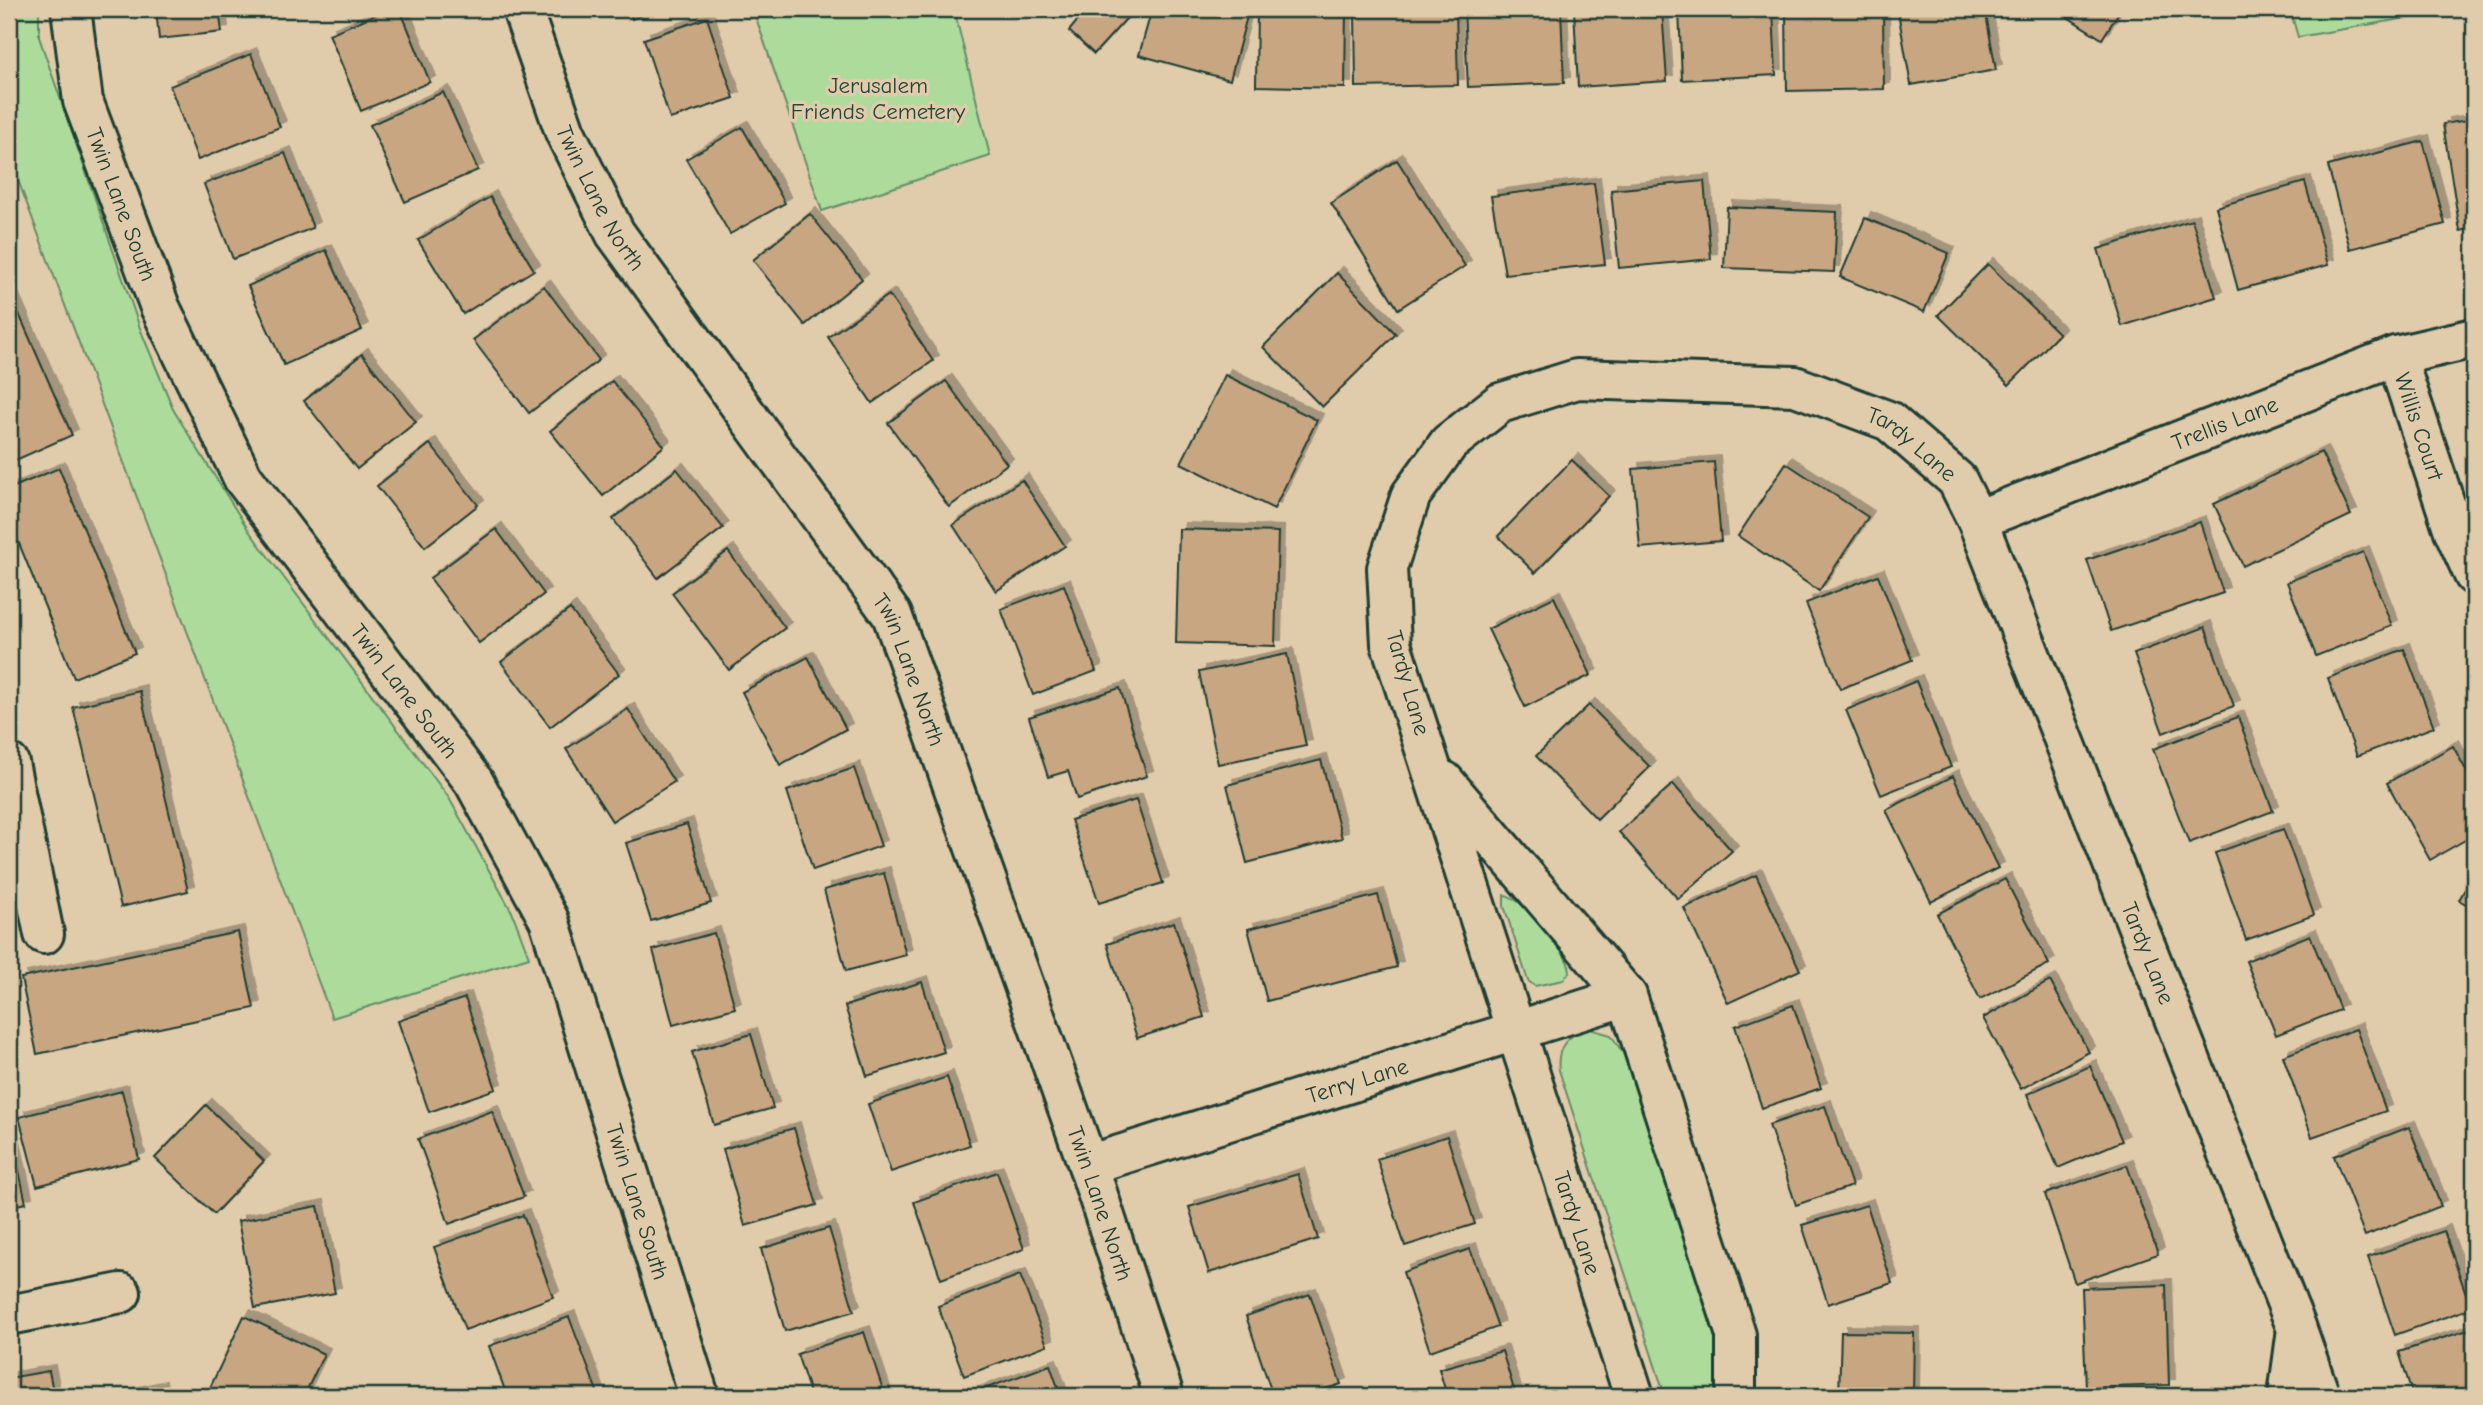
<svg xmlns="http://www.w3.org/2000/svg" width="2483" height="1405" viewBox="0 0 2483 1405" font-family="'Comic Neue',sans-serif">
  <defs>
    <filter id="shadow"><feDropShadow dx="6" dy="-6" stdDeviation="0" flood-color="#0004"/></filter>
  </defs>
  <rect width="100%" height="100%" fill="#e0cbaa"/>
  <filter id="ink" filterUnits="userSpaceOnUse"><feTurbulence type="fractalNoise" baseFrequency=".0143" numOctaves="2"/><feDisplacementMap in="SourceGraphic" scale="14" xChannelSelector="R" yChannelSelector="G"/><feConvolveMatrix kernelMatrix="1 2 1 2 8 2 1 2 1" color-interpolation-filters="sRGB"/></filter>
  <g filter="url(#ink)">
    <g fill="#acdb9b" stroke="#668c68" stroke-width="2">
      <polygon points="9,9 39,9 39,37 141,331 174,411 249,531 449,798 512,912 529,957 332,1018 9,156"/>
      <polygon points="753,9 954,9 990,156 822,211"/>
      <polygon points="2290,9 2458,9 2298,37"/>
      <path d="M 1504,895 C 1521,895 1569,953 1570,971 L 1563,980 L 1535,986 L 1528,981 L 1504,906 Z"/>
      <path d="M 1590,1029 L 1611,1035 L 1623,1053 L 1708,1302 L 1719,1350 L 1719,1396 L 1665,1396 L 1559,1070 C 1556,1047 1568,1033 1590,1029 Z"/>
    </g>
    <g fill="#c8a681" stroke="#1f3d34" stroke-width="2" filter="url(#shadow)">
      <polygon points="156,9 219,9 222,32 159,39"/>
      <polygon points="389,9 400,9 430,82 361,111 329,34"/>
      <polygon points="628,9 657,9 632,19"/>
      <polygon points="1078,9 1135,9 1094,54 1069,31 1083,14"/>
      <polygon points="1152,9 1249,9 1230,80 1139,55"/>
      <polygon points="1257,9 1346,9 1345,88 1256,86"/>
      <polygon points="1456,9 1458,85 1356,87 1355,11"/>
      <polygon points="1464,9 1561,9 1564,83 1468,87"/>
      <polygon points="1574,9 1662,9 1667,81 1578,87"/>
      <polygon points="1679,9 1773,9 1776,75 1682,80"/>
      <polygon points="1786,9 1883,9 1884,89 1787,91"/>
      <polygon points="1916,9 1985,9 1996,70 1911,85 1898,12"/>
      <polygon points="2055,9 2121,9 2102,39"/>
      <polygon points="707,18 734,98 670,119 644,39"/>
      <polygon points="251,54 280,127 198,160 170,86"/>
      <polygon points="443,92 478,170 405,202 370,125"/>
      <polygon points="2474,119 2474,228 2460,231 2443,124"/>
      <polygon points="742,127 785,203 730,234 686,159"/>
      <polygon points="2423,141 2445,224 2350,249 2328,166"/>
      <polygon points="285,153 313,228 233,259 204,184"/>
      <polygon points="1397,160 1465,266 1398,309 1331,203"/>
      <polygon points="1704,181 1711,259 1619,268 1611,190"/>
      <polygon points="2305,182 2328,265 2238,290 2216,207"/>
      <polygon points="1594,183 1605,264 1505,274 1491,196"/>
      <polygon points="490,197 534,270 463,314 418,240"/>
      <polygon points="1727,207 1837,212 1834,272 1724,268"/>
      <polygon points="810,214 862,279 805,325 753,260"/>
      <polygon points="1865,218 1949,253 1924,312 1840,277"/>
      <polygon points="2192,220 2216,297 2122,326 2098,249"/>
      <polygon points="326,250 362,330 284,365 248,286"/>
      <polygon points="1988,264 2059,334 2009,385 1938,315"/>
      <polygon points="1337,273 1396,334 1322,407 1263,347"/>
      <polygon points="544,286 599,360 529,413 473,340"/>
      <polygon points="9,291 72,435 9,463"/>
      <polygon points="889,295 933,361 872,403 828,337"/>
      <polygon points="362,354 416,422 357,469 304,401"/>
      <polygon points="1225,375 1317,420 1274,509 1181,463"/>
      <polygon points="612,381 664,446 603,496 550,431"/>
      <polygon points="946,381 1007,464 949,507 888,423"/>
      <polygon points="430,444 478,505 425,547 377,486"/>
      <polygon points="2321,452 2351,515 2243,566 2214,504"/>
      <polygon points="1572,460 1609,496 1535,573 1498,536"/>
      <polygon points="1714,462 1721,541 1640,548 1633,469"/>
      <polygon points="1786,463 1868,517 1819,591 1738,536"/>
      <polygon points="59,468 135,653 74,678 9,519 9,489"/>
      <polygon points="677,469 723,528 658,578 613,519"/>
      <polygon points="1022,480 1065,546 996,591 953,525"/>
      <polygon points="2200,522 2223,593 2111,631 2087,560"/>
      <polygon points="496,529 544,594 479,643 430,578"/>
      <polygon points="1179,529 1278,532 1275,646 1176,643"/>
      <polygon points="728,551 785,628 729,670 672,593"/>
      <polygon points="2363,552 2392,626 2316,656 2287,582"/>
      <polygon points="1878,575 1912,660 1840,689 1806,603"/>
      <polygon points="1064,585 1096,671 1033,695 1001,609"/>
      <polygon points="1554,597 1591,675 1525,707 1488,629"/>
      <polygon points="570,609 619,674 550,727 501,662"/>
      <polygon points="2205,627 2234,706 2163,733 2134,654"/>
      <polygon points="2404,649 2434,727 2357,756 2328,678"/>
      <polygon points="1287,654 1306,746 1218,764 1199,672"/>
      <polygon points="808,657 846,729 780,765 742,692"/>
      <polygon points="1916,681 1951,767 1881,795 1846,710"/>
      <polygon points="1120,688 1147,776 1077,799 1068,771 1048,777 1029,717"/>
      <polygon points="140,691 188,891 121,907 73,707"/>
      <polygon points="1589,705 1650,767 1597,819 1536,756"/>
      <polygon points="628,709 674,782 612,821 566,749"/>
      <polygon points="2238,717 2273,811 2189,843 2153,749"/>
      <polygon points="2453,746 2474,785 2474,835 2430,860 2387,783"/>
      <polygon points="1321,760 1342,838 1247,863 1227,785"/>
      <polygon points="854,768 881,846 813,870 787,791"/>
      <polygon points="1953,776 1998,868 1931,902 1886,810"/>
      <polygon points="1673,784 1732,851 1678,899 1619,832"/>
      <polygon points="1136,800 1163,883 1099,903 1071,820"/>
      <polygon points="687,824 711,903 651,921 626,843"/>
      <polygon points="2283,829 2314,915 2246,940 2215,853"/>
      <polygon points="884,873 906,955 846,971 824,890"/>
      <polygon points="2474,873 2474,909 2459,900"/>
      <polygon points="1756,875 1800,970 1728,1003 1684,908"/>
      <polygon points="2005,879 2049,964 1980,999 1937,914"/>
      <polygon points="1378,895 1397,967 1267,1001 1248,929"/>
      <polygon points="1174,922 1204,1017 1137,1038 1107,944"/>
      <polygon points="238,932 254,1008 37,1054 21,978"/>
      <polygon points="714,933 735,1008 673,1025 653,950"/>
      <polygon points="2310,935 2340,1010 2276,1035 2246,961"/>
      <polygon points="2050,981 2089,1052 2021,1089 1983,1018"/>
      <polygon points="922,982 944,1052 867,1076 845,1006"/>
      <polygon points="465,998 496,1089 429,1112 398,1021"/>
      <polygon points="1793,1005 1821,1088 1762,1108 1735,1026"/>
      <polygon points="2356,1029 2386,1111 2312,1137 2283,1056"/>
      <polygon points="751,1034 773,1108 714,1125 692,1052"/>
      <polygon points="2090,1066 2122,1141 2058,1168 2027,1094"/>
      <polygon points="947,1077 970,1145 891,1172 868,1104"/>
      <polygon points="122,1091 139,1159 37,1186 19,1117"/>
      <polygon points="206,1105 264,1161 214,1214 155,1158"/>
      <polygon points="1825,1106 1852,1186 1796,1205 1769,1125"/>
      <polygon points="492,1111 524,1197 449,1224 418,1139"/>
      <polygon points="9,1124 26,1203 9,1207"/>
      <polygon points="2409,1127 2441,1206 2365,1236 2334,1156"/>
      <polygon points="794,1128 817,1205 745,1226 723,1149"/>
      <polygon points="1447,1136 1475,1224 1405,1246 1377,1159"/>
      <polygon points="2127,1165 2158,1254 2075,1283 2045,1194"/>
      <polygon points="997,1172 1024,1249 941,1279 914,1202"/>
      <polygon points="1298,1174 1318,1239 1209,1273 1189,1207"/>
      <polygon points="1867,1205 1892,1283 1828,1304 1802,1225"/>
      <polygon points="318,1206 335,1293 255,1308 238,1221"/>
      <polygon points="523,1215 553,1297 465,1330 434,1247"/>
      <polygon points="829,1228 854,1311 785,1331 761,1249"/>
      <polygon points="2444,1231 2471,1308 2395,1335 2368,1257"/>
      <polygon points="1470,1249 1498,1327 1430,1351 1403,1272"/>
      <polygon points="1020,1275 1047,1345 964,1376 938,1306"/>
      <polygon points="2166,1285 2169,1385 2086,1388 2082,1288"/>
      <polygon points="1310,1294 1341,1384 1305,1396 1273,1396 1246,1316"/>
      <polygon points="244,1316 324,1354 304,1396 206,1396"/>
      <polygon points="569,1317 598,1394 507,1396 489,1346"/>
      <polygon points="2471,1329 2474,1338 2474,1396 2413,1396 2399,1352"/>
      <polygon points="864,1332 885,1396 811,1396 797,1354"/>
      <polygon points="1841,1332 1914,1333 1913,1396 1839,1396"/>
      <polygon points="1502,1351 1516,1396 1447,1396 1439,1369"/>
      <polygon points="1050,1365 1061,1396 965,1396"/>
      <polygon points="49,1371 54,1396 9,1396 9,1378"/>
      <polygon points="160,1387 162,1396 120,1396"/>
    </g>
    <g fill="none" stroke-linecap="round" stroke-linejoin="round">
      <defs>
        <g id="street">
          <path id="s1" d="M 71,9 L 83,101 L 160,307 L 243,478 L 474,782 L 549,920 L 699,1396"/>
          <path id="s2" d="M 522,9 L 565,132 L 615,233 L 892,615 L 1088,1165 L 1164,1396"/>
          <path id="s3" d="M 2396,356 L 2454,531 L 2474,575"/>
          <path id="s4" d="M 1977,520 L 2396,356 L 2474,338"/>
          <polyline points="9,763 44,934"/>
          <polyline points="1444,781 1627,996 1736,1335 1736,1396"/>
          <path id="s5" d="M 1088,1165 L 1627,996"/>
          <polyline points="9,1315 121,1293"/>
          <polyline points="2299,1335 2320,1396"/>
          <path id="s6" d="M 1634,1396 L 1391,644 L 1387,568 L 1411,495 L 1449,443 L 1500,403 L 1577,379 L 1795,386 L 1889,421 L 1957,480 L 1977,520 L 2297,1329 L 2288,1396"/>
        </g>
      </defs>
      <use href="#street" stroke="#1f3d34" stroke-width="44"/>
      <use href="#street" stroke="#e0cbaa" stroke-width="38"/>
    </g>
  </g>
  <g text-anchor="middle" dominant-baseline="central" stroke-width="7" stroke-linejoin="round" paint-order="stroke">
    <g font-size="23" fill="#264539" stroke="#e0cbaa">
      <text x="878" y="85">Jerusalem<tspan x="878" dy="26">Friends Cemetery</tspan></text>
    </g>
    <g font-size="23" fill="#1f3d34" stroke="#e0cbaa">
      <text stroke="none"><textPath href="#s2" startOffset="205">Twin Lane North</textPath></text>
      <text stroke="none"><textPath href="#s1" startOffset="203">Twin Lane South</textPath></text>
      <text stroke="none"><textPath href="#s4" startOffset="266">Trellis Lane</textPath></text>
      <text stroke="none"><textPath href="#s3" startOffset="74">Willis Court</textPath></text>
      <text stroke="none"><textPath href="#s6" startOffset="1503">Tardy Lane</textPath></text>
      <text stroke="none"><textPath href="#s2" startOffset="772">Twin Lane North</textPath></text>
      <text transform="translate(1408 683) rotate(74)">Tardy Lane</text>
      <text stroke="none"><textPath href="#s1" startOffset="770">Twin Lane South</textPath></text>
      <text stroke="none"><textPath href="#s6" startOffset="2072">Tardy Lane</textPath></text>
      <text stroke="none"><textPath href="#s5" startOffset="282">Terry Lane</textPath></text>
      <text stroke="none"><textPath href="#s1" startOffset="1337">Twin Lane South</textPath></text>
      <text stroke="none"><textPath href="#s2" startOffset="1339">Twin Lane North</textPath></text>
      <text transform="translate(1577 1223) rotate(72)">Tardy Lane</text>
    </g>
  </g>
  <rect width="2483" height="1405" fill="none" stroke="#e0cbaa" stroke-width="35"/>
  <rect x="18" y="18" width="2448" height="1370" fill="none" stroke="#1f3d34" stroke-width="2.5" filter="url(#ink)"/>
</svg>
